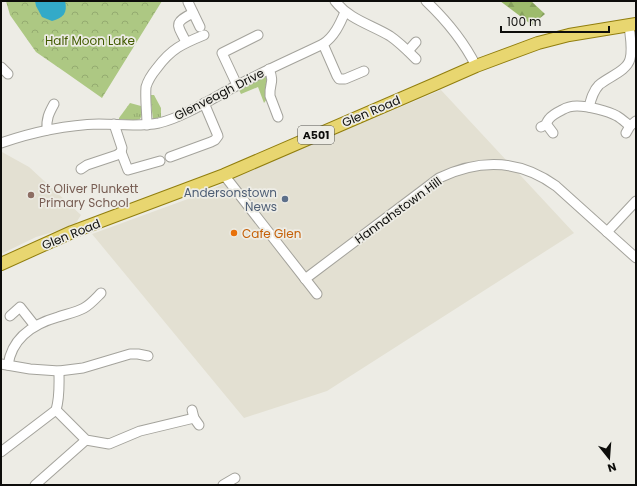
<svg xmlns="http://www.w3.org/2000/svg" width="637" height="486" viewBox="0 0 637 486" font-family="Poppins,sans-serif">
  <defs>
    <pattern id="grass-tufts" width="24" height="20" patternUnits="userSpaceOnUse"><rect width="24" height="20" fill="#adc883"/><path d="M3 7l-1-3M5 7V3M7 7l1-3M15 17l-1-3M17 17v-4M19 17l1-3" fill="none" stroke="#94ab70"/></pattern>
    <pattern id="forest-firs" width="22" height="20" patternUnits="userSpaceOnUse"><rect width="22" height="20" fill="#9dbb6c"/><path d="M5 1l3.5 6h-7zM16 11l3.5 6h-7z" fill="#86a05c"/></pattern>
    <pattern id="park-crowns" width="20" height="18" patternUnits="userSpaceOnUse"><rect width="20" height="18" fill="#adc883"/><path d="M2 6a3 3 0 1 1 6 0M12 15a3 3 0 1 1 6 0" fill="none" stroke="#94ab70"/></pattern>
  </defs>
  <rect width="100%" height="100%" fill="#edece5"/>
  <g fill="#e3e0d2">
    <polygon points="441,90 574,233 327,391 244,418 92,234 207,192 244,173"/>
    <polygon points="1,152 2,152 29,167 81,215 74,226 36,237 1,254"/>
  </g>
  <g fill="url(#grass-tufts)">
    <polygon points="266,76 268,77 267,99 264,103 258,87 241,94 239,90"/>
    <polygon points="150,95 154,95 161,108 161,117 153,119"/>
    <polygon points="130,103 141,106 142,115 140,119 134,121 119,119 119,118"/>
  </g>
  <polygon fill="url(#forest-firs)" points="500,1 531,1 545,14 532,25"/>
  <polygon fill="url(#park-crowns)" points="6,1 162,1 102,98 65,72 36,52 10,15"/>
  <path fill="#33aac8" d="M 35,1 L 65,1 C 68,13 63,18 52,21 L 42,17 L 36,6 Z"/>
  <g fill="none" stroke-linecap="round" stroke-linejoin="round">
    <defs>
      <g id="minor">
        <path d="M 335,1 C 350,20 370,24 390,36 C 399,42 408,51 416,59"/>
        <path d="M 426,1 C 446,20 464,42 476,66"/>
        <polyline points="188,2 200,27"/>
        <path d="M 186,42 C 177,24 173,23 193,13"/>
        <polyline points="323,44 337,76 339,79 345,79 364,71"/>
        <polyline points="408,51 416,42"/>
        <polyline points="1,67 8,74"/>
        <path d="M 269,69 C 275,84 269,83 270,96 L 278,117"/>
        <polyline points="237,85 222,53 258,35"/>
        <path d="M 589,107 C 591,99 593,91 599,85 C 608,77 627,71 630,59 C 633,49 630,36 629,25"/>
        <path d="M 147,125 C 147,113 145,99 146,87 C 148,80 152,74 157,68 C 171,49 182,44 204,35"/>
        <polyline points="547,125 553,133"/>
        <path d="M 541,127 C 548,124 545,124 549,119 C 552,115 558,112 562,110 C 567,107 572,106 577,106 C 588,106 608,111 617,116 C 622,119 626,123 630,126"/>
        <path d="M 47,130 C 46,119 49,113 54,104"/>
        <polyline points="626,133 630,126 636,121"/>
        <path d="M 1,143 C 33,132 65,125 99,124 C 119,124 139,127 159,123 C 184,117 213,98 236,86 C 264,71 294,58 323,44 C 334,37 340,24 345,12"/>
        <polyline points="121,152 128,170 160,161"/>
        <polyline points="170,157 211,142 215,140 218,136 204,103"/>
        <polyline points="81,169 87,165 117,155 121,152 122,148 114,124"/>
        <polyline points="224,175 317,294"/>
        <polyline points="607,232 636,201"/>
        <path d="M 305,279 L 439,178 C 479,159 519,159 556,186 L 636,258"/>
        <polyline points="10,316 20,307 35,326"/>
        <polyline points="1,364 30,369 59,371 83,368 130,354 138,354 148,356"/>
        <path d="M 8,365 C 12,338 33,324 58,317 C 67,314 77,312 84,308 C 91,304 96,298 101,293"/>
        <polyline points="56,410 86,440 109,444 140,431 194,418"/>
        <polyline points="192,410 194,418 199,425"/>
        <path d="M 1,452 L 56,410 C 60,397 59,385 59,371"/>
        <polyline points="35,485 86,440"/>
        <polyline points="223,485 235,478"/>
      </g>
      <polyline id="major" points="1,264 72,232 224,175 435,84 476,66 538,43 569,35 636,24"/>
    </defs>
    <use href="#minor" stroke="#a4a39c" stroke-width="11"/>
    <use href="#major" stroke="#917e0e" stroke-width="14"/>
    <use href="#minor" stroke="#fff" stroke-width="9"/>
    <use href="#major" stroke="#e8d670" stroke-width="12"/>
  </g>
  <circle fill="#8d6e63" stroke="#edece5" stroke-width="1.5" cx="31" cy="195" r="4"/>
  <circle fill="#5c6f8a" stroke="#edece5" stroke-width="1.5" cx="285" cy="199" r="4"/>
  <circle fill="#e8710a" stroke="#edece5" stroke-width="1.5" cx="234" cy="233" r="4"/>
  <g text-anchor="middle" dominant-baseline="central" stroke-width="3.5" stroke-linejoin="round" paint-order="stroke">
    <rect fill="#edece5" stroke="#50504c" stroke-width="1" x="298" y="126" width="36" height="18" rx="3"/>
    <g font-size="11" font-weight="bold" fill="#0d0d0b">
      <text x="316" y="135">A501</text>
    </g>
    <g font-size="12" fill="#425b00" stroke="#edece5">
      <text x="90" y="40">Half Moon Lake</text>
    </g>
    <g font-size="12" fill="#0d0d0b" stroke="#edece5">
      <text transform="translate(219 94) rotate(-27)">Glenveagh Drive</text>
      <text transform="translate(371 111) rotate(-23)">Glen Road</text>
      <text transform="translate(398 210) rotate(-36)">Hannahstown Hill</text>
      <text transform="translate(71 234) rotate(-22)">Glen Road</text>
    </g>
    <g font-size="12" fill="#785e54" stroke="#edece5" text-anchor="start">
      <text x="39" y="188">St Oliver Plunkett<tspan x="39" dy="14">Primary School</tspan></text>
    </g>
    <g font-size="12" fill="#4e5e75" stroke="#edece5" text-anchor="end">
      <text x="277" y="192">Andersonstown<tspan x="277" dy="14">News</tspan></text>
    </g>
    <g font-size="12" fill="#c56008" stroke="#edece5" text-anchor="start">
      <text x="242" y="233">Cafe Glen</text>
    </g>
  </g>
  <rect width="637" height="486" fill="none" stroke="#0d0d0b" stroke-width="4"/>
  <g transform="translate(609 458) rotate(163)" stroke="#edece5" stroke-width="3" paint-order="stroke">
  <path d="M0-3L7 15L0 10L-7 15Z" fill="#0d0d0b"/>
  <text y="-6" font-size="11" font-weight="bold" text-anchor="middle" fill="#0d0d0b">N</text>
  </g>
  <path d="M501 26v6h108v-6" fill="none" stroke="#0d0d0b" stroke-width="2"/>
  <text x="507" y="26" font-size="12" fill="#0d0d0b" stroke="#edece5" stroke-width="3" paint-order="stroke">100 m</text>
</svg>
